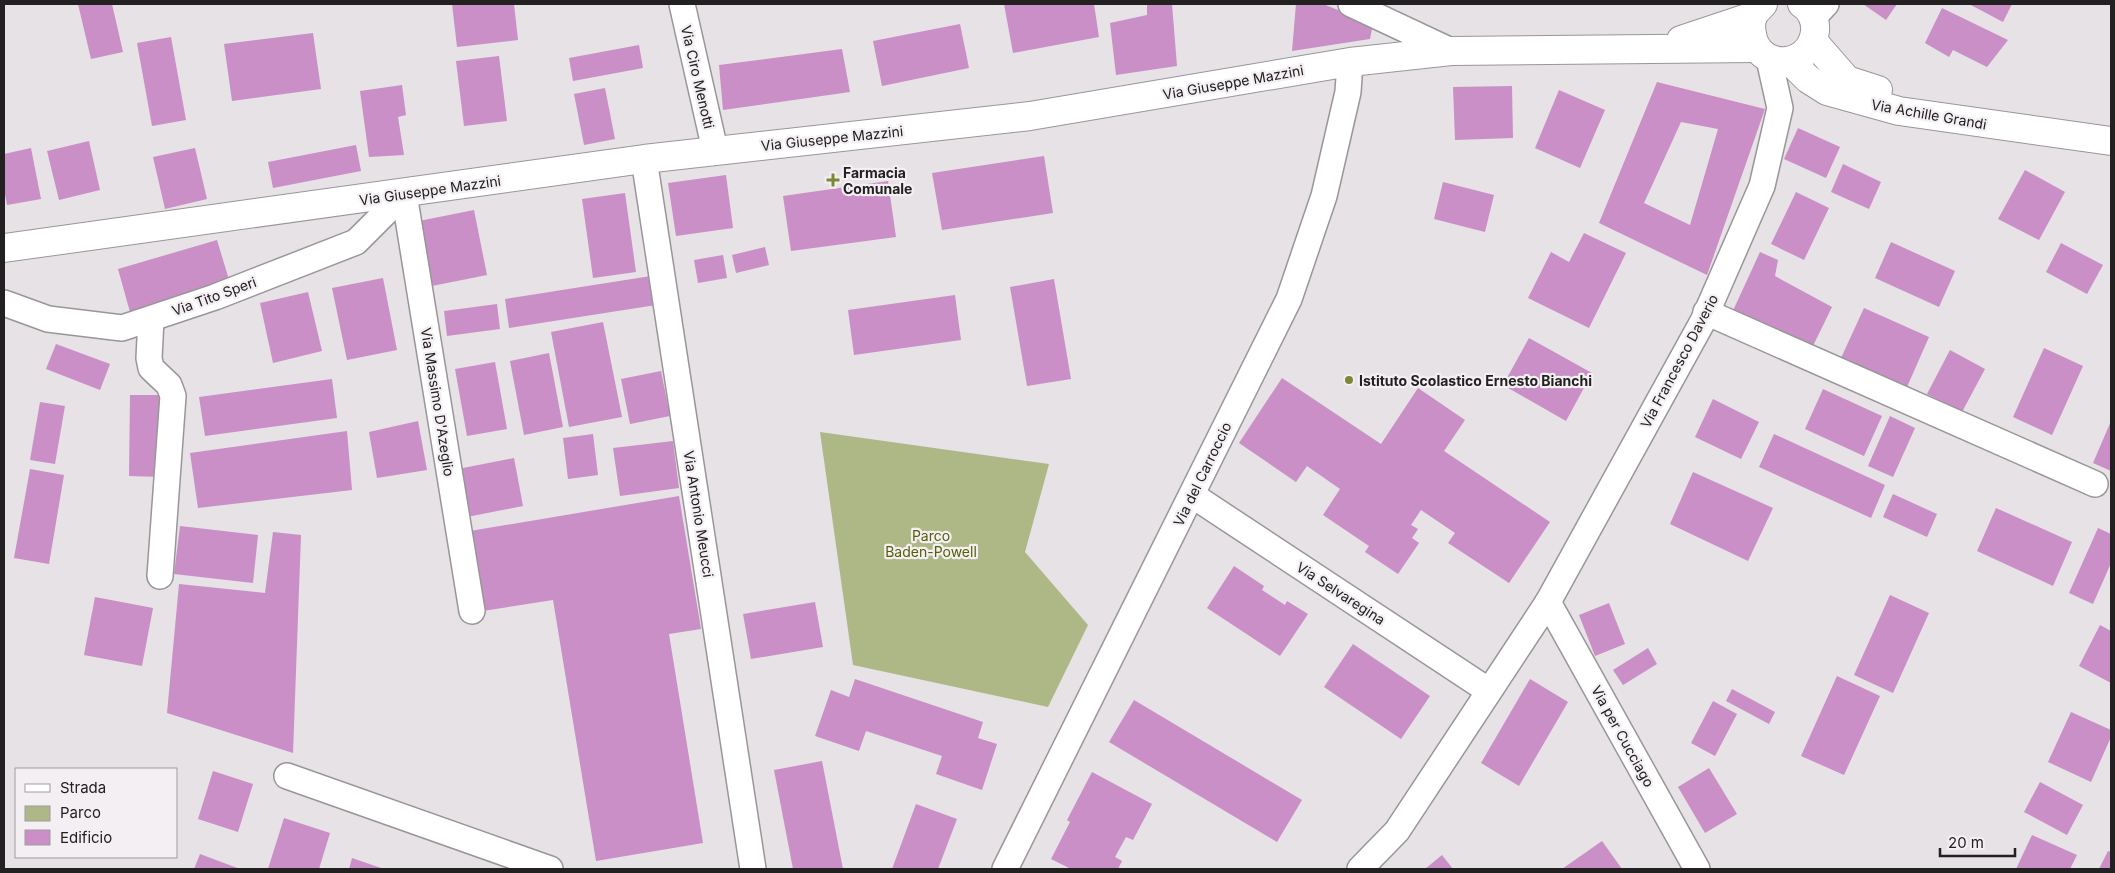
<svg xmlns="http://www.w3.org/2000/svg" width="2115" height="873" viewBox="0 0 2115 873" font-family="Inter,sans-serif">
  <rect width="100%" height="100%" fill="#e6e2e6"/>
  <polygon fill="#adb886" points="820,432 1049,464 1025,552 1088,625 1048,707 853,665"/>
  <g fill="#c98fc6" fill-rule="evenodd">
    <polygon points="78,4 112,4 123,52 91,59"/>
    <polygon points="452,4 514,4 518,40 457,47"/>
    <polygon points="1004,4 1094,4 1099,37 1013,53"/>
    <polygon points="1147,4 1172,4 1177,66 1116,75 1110,23 1147,15"/>
    <polygon points="1296,4 1323,4 1373,24 1370,39 1292,51"/>
    <polygon points="1863,4 1897,4 1886,20"/>
    <polygon points="1969,4 2012,4 2003,22"/>
    <polygon points="1942,8 2008,40 1987,67 1953,50 1949,57 1925,43"/>
    <polygon points="960,24 969,68 882,86 873,41"/>
    <polygon points="313,33 321,89 232,101 224,44"/>
    <polygon points="171,37 186,120 152,126 137,43"/>
    <polygon points="639,45 643,68 573,81 569,58"/>
    <polygon points="842,49 850,92 723,110 719,65"/>
    <polygon points="499,56 507,121 464,126 456,61"/>
    <path d="M 1657,82 L 1765,109 L 1707,275 L 1599,223 ZM 1681,122 L 1718,129 L 1690,225 L 1644,203 Z"/>
    <polygon points="402,85 406,115 398,117 404,155 369,157 360,91"/>
    <polygon points="1512,86 1513,138 1455,140 1453,87"/>
    <polygon points="605,88 615,139 584,145 574,94"/>
    <polygon points="1559,90 1605,110 1580,168 1535,148"/>
    <polygon points="1798,128 1840,147 1826,178 1784,159"/>
    <polygon points="89,141 100,190 59,200 47,151"/>
    <polygon points="356,145 361,171 273,188 268,162"/>
    <polygon points="31,148 41,199 7,205 4,189 4,154"/>
    <polygon points="195,148 207,199 165,209 153,157"/>
    <polygon points="1044,156 1053,213 942,230 932,173"/>
    <polygon points="1843,164 1881,182 1869,209 1831,192"/>
    <polygon points="2025,170 2065,192 2039,240 1998,219"/>
    <polygon points="726,175 733,228 676,236 668,183"/>
    <polygon points="888,181 896,237 791,251 783,196"/>
    <polygon points="1443,182 1494,195 1485,232 1434,219"/>
    <polygon points="1796,192 1829,208 1804,260 1771,244"/>
    <polygon points="625,193 636,272 593,278 582,199"/>
    <polygon points="474,210 487,275 427,287 414,222"/>
    <polygon points="1584,233 1626,253 1589,328 1528,298 1551,252 1569,262"/>
    <polygon points="217,240 230,283 130,312 118,269"/>
    <polygon points="1891,242 1955,271 1939,307 1875,278"/>
    <polygon points="2061,243 2103,265 2087,294 2046,272"/>
    <polygon points="765,247 769,265 736,273 732,255"/>
    <polygon points="1760,252 1778,260 1775,276 1832,307 1810,352 1731,315"/>
    <polygon points="723,255 727,278 698,283 694,260"/>
    <polygon points="651,276 656,305 509,328 505,299"/>
    <polygon points="383,278 397,350 347,360 332,288"/>
    <polygon points="1054,279 1071,379 1027,386 1010,287"/>
    <polygon points="308,292 322,351 273,363 260,303"/>
    <polygon points="955,295 961,340 854,355 848,310"/>
    <polygon points="497,304 500,329 447,336 444,311"/>
    <polygon points="1864,308 1929,337 1907,387 1841,358"/>
    <polygon points="603,322 622,417 569,427 551,332"/>
    <polygon points="1529,338 1592,373 1566,421 1503,385"/>
    <polygon points="56,344 110,364 100,390 46,369"/>
    <polygon points="2044,348 2083,366 2052,435 2013,417"/>
    <polygon points="1950,350 1985,369 1962,412 1927,394"/>
    <polygon points="549,353 563,427 524,435 510,361"/>
    <polygon points="495,362 507,429 467,436 455,369"/>
    <polygon points="661,371 670,416 630,424 621,379"/>
    <polygon points="1282,378 1381,444 1418,388 1465,420 1444,451 1550,522 1509,583 1448,543 1455,533 1421,510 1411,525 1418,529 1412,538 1419,543 1398,574 1365,552 1369,546 1323,515 1340,489 1307,466 1296,482 1239,443"/>
    <polygon points="332,379 337,418 205,436 199,397"/>
    <polygon points="1823,389 1882,416 1864,456 1805,429"/>
    <polygon points="130,395 163,395 162,477 129,476"/>
    <polygon points="1713,399 1759,422 1741,459 1695,437"/>
    <polygon points="40,402 65,406 55,464 30,460"/>
    <polygon points="1890,416 1915,428 1893,477 1868,466"/>
    <polygon points="418,421 427,470 377,478 369,432"/>
    <polygon points="2111,421 2111,471 2093,463"/>
    <polygon points="347,431 352,490 198,508 190,453"/>
    <polygon points="593,434 598,475 568,479 563,438"/>
    <polygon points="1774,434 1885,485 1871,518 1759,467"/>
    <polygon points="673,441 679,488 620,496 613,448"/>
    <polygon points="514,458 523,506 467,517 458,469"/>
    <polygon points="30,469 64,475 49,564 14,558"/>
    <polygon points="1693,472 1773,508 1748,561 1670,524"/>
    <polygon points="1893,494 1937,514 1927,537 1883,517"/>
    <polygon points="679,496 701,629 669,634 703,843 596,861 553,600 483,611 470,531"/>
    <polygon points="1996,508 2072,542 2053,586 1977,551"/>
    <polygon points="180,526 258,535 253,583 174,574"/>
    <polygon points="2098,528 2111,534 2111,563 2093,604 2069,593"/>
    <polygon points="273,532 301,535 293,753 167,713 179,584 265,593"/>
    <polygon points="1234,566 1264,586 1262,590 1285,605 1287,601 1308,614 1280,656 1207,608"/>
    <polygon points="1890,595 1929,613 1893,693 1854,675"/>
    <polygon points="95,597 153,608 142,666 84,655"/>
    <polygon points="815,602 823,647 751,659 743,614"/>
    <polygon points="1609,603 1625,644 1595,656 1579,615"/>
    <polygon points="2100,625 2111,631 2111,683 2079,666"/>
    <polygon points="1353,644 1430,696 1401,739 1324,687"/>
    <polygon points="1648,648 1657,664 1623,685 1613,670"/>
    <polygon points="1837,676 1880,696 1844,775 1801,756"/>
    <polygon points="855,679 983,722 978,738 997,744 982,790 936,774 942,756 866,731 859,751 815,736 831,690 849,697"/>
    <polygon points="1530,679 1568,702 1519,786 1481,763"/>
    <polygon points="1732,689 1775,712 1769,724 1726,701"/>
    <polygon points="1134,700 1302,800 1277,842 1109,742"/>
    <polygon points="1713,701 1737,714 1715,756 1691,743"/>
    <polygon points="2071,712 2111,730 2111,737 2091,782 2048,762"/>
    <polygon points="822,761 843,869 793,869 774,770"/>
    <polygon points="1709,768 1737,814 1705,833 1678,787"/>
    <polygon points="213,771 253,784 238,832 198,819"/>
    <polygon points="1092,772 1152,804 1133,840 1126,837 1115,857 1122,861 1118,869 1071,869 1051,859 1070,822 1067,820"/>
    <polygon points="2040,782 2083,805 2067,835 2024,812"/>
    <polygon points="916,804 957,819 938,869 892,869"/>
    <polygon points="284,818 330,833 319,869 268,869"/>
    <polygon points="2032,835 2077,855 2070,869 2016,869"/>
    <polygon points="1602,841 1622,869 1562,869"/>
    <polygon points="2108,851 2111,852 2111,869 2099,869"/>
    <polygon points="200,854 240,869 194,869"/>
    <polygon points="1442,855 1453,869 1425,869"/>
    <polygon points="352,858 384,869 349,869"/>
  </g>
  <g fill="none" stroke-linecap="round" stroke-linejoin="round">
    <defs>
      <g id="minor">
        <polyline points="682,4 715,150"/>
        <polyline points="1351,4 1451,51"/>
        <polyline points="1813,18 1826,4"/>
        <polyline points="644,159 753,869"/>
        <polyline points="404,194 472,611"/>
        <polyline points="4,303 48,319 122,328 215,297 356,242 404,194"/>
        <polyline points="1706,312 2095,484"/>
        <polyline points="151,319 149,358 151,368 169,385 173,396 160,576"/>
        <polyline points="1192,495 1489,691"/>
        <polyline points="1548,602 1697,869"/>
        <polyline points="287,776 550,869"/>
        <polyline points="1005,869 1289,299 1324,196 1348,92 1350,62"/>
        <polyline points="1360,869 1397,831 1548,602 1703,321 1762,186 1780,108 1769,59"/>
      </g>
      <g id="major">
        <path d="M 1763,4 C 1760,7 1755,12 1753,16 C 1750,23 1751,31 1753,39 C 1764,73 1812,66 1815,31 C 1816,21 1811,9 1802,4"/>
        <polyline points="1681,40 1753,16"/>
        <polyline points="1813,41 1847,80 1878,90"/>
        <polyline points="1790,61 1808,79 1827,91 1899,111 2111,141"/>
        <polyline points="4,248 644,159 1030,116 1350,62 1451,51 1756,48"/>
      </g>
    </defs>
    <use href="#minor" stroke="#999699" stroke-width="28"/>
    <use href="#major" stroke="#999699" stroke-width="30"/>
    <use href="#minor" stroke="#fff" stroke-width="25"/>
    <use href="#major" stroke="#fff" stroke-width="28"/>
  </g>
  <g fill="#7a8735" stroke="#f3eff3" stroke-width="2">
    <path d="M830.5 172.5h5v5h5v5h-5v5h-5v-5h-5v-5h5z"/>
    <circle cx="1349" cy="380" r="5"/>
  </g>
  <g text-anchor="middle" dominant-baseline="central" stroke-width="4.5" stroke-linejoin="round" paint-order="stroke">
    <g font-size="14" fill="#222021" stroke="#f3eff3">
      <text transform="translate(698 77) rotate(77)">Via Ciro Menotti</text>
      <text transform="translate(1233 82) rotate(-10)">Via Giuseppe Mazzini</text>
      <text transform="translate(1929 114) rotate(10)">Via Achille Grandi</text>
      <text transform="translate(832 138) rotate(-6)">Via Giuseppe Mazzini</text>
      <text transform="translate(430 190) rotate(-8)">Via Giuseppe Mazzini</text>
      <text transform="translate(214 296) rotate(-20)">Via Tito Speri</text>
      <text transform="translate(1679 361) rotate(-62)">Via Francesco Daverio</text>
      <text transform="translate(438 402) rotate(81)">Via Massimo D'Azeglio</text>
      <text transform="translate(1202 474) rotate(-64)">Via del Carroccio</text>
      <text transform="translate(699 514) rotate(81)">Via Antonio Meucci</text>
      <text transform="translate(1341 593) rotate(33)">Via Selvaregina</text>
      <text transform="translate(1623 736) rotate(61)">Via per Cucciago</text>
    </g>
    <g font-size="14" font-weight="bold" fill="#222021" stroke="#f3eff3" text-anchor="start">
      <text x="843" y="172">Farmacia<tspan x="843" dy="16">Comunale</tspan></text>
      <text x="1359" y="380">Istituto Scolastico Ernesto Bianchi</text>
    </g>
    <g font-size="14" fill="#545f05" stroke="#f3eff3">
      <text x="931" y="535">Parco<tspan x="931" dy="16">Baden-Powell</tspan></text>
    </g>
  </g>
  <rect width="2115" height="873" fill="none" stroke="#222021" stroke-width="10"/>
  <rect x="15" y="768" width="162" height="90" fill="#f3eff3" stroke="#9f9c9f"/>
  <rect x="25" y="784" width="25" height="8" fill="#ffffff" stroke="#9f9c9f"/>
  <text x="60" y="793" font-size="15" fill="#222021">Strada</text>
  <rect x="25" y="806" width="25" height="15" fill="#adb886" stroke="#9f9c9f"/>
  <text x="60" y="818" font-size="15" fill="#222021">Parco</text>
  <rect x="25" y="830" width="25" height="15" fill="#c98fc6" stroke="#9f9c9f"/>
  <text x="60" y="843" font-size="15" fill="#222021">Edificio</text>
  <path d="M1940 848v8h75v-8" fill="none" stroke="#222021" stroke-width="2.5"/>
  <text x="1948" y="848" font-size="15" fill="#222021" stroke="#f3eff3" stroke-width="4" paint-order="stroke">20 m</text>
</svg>
